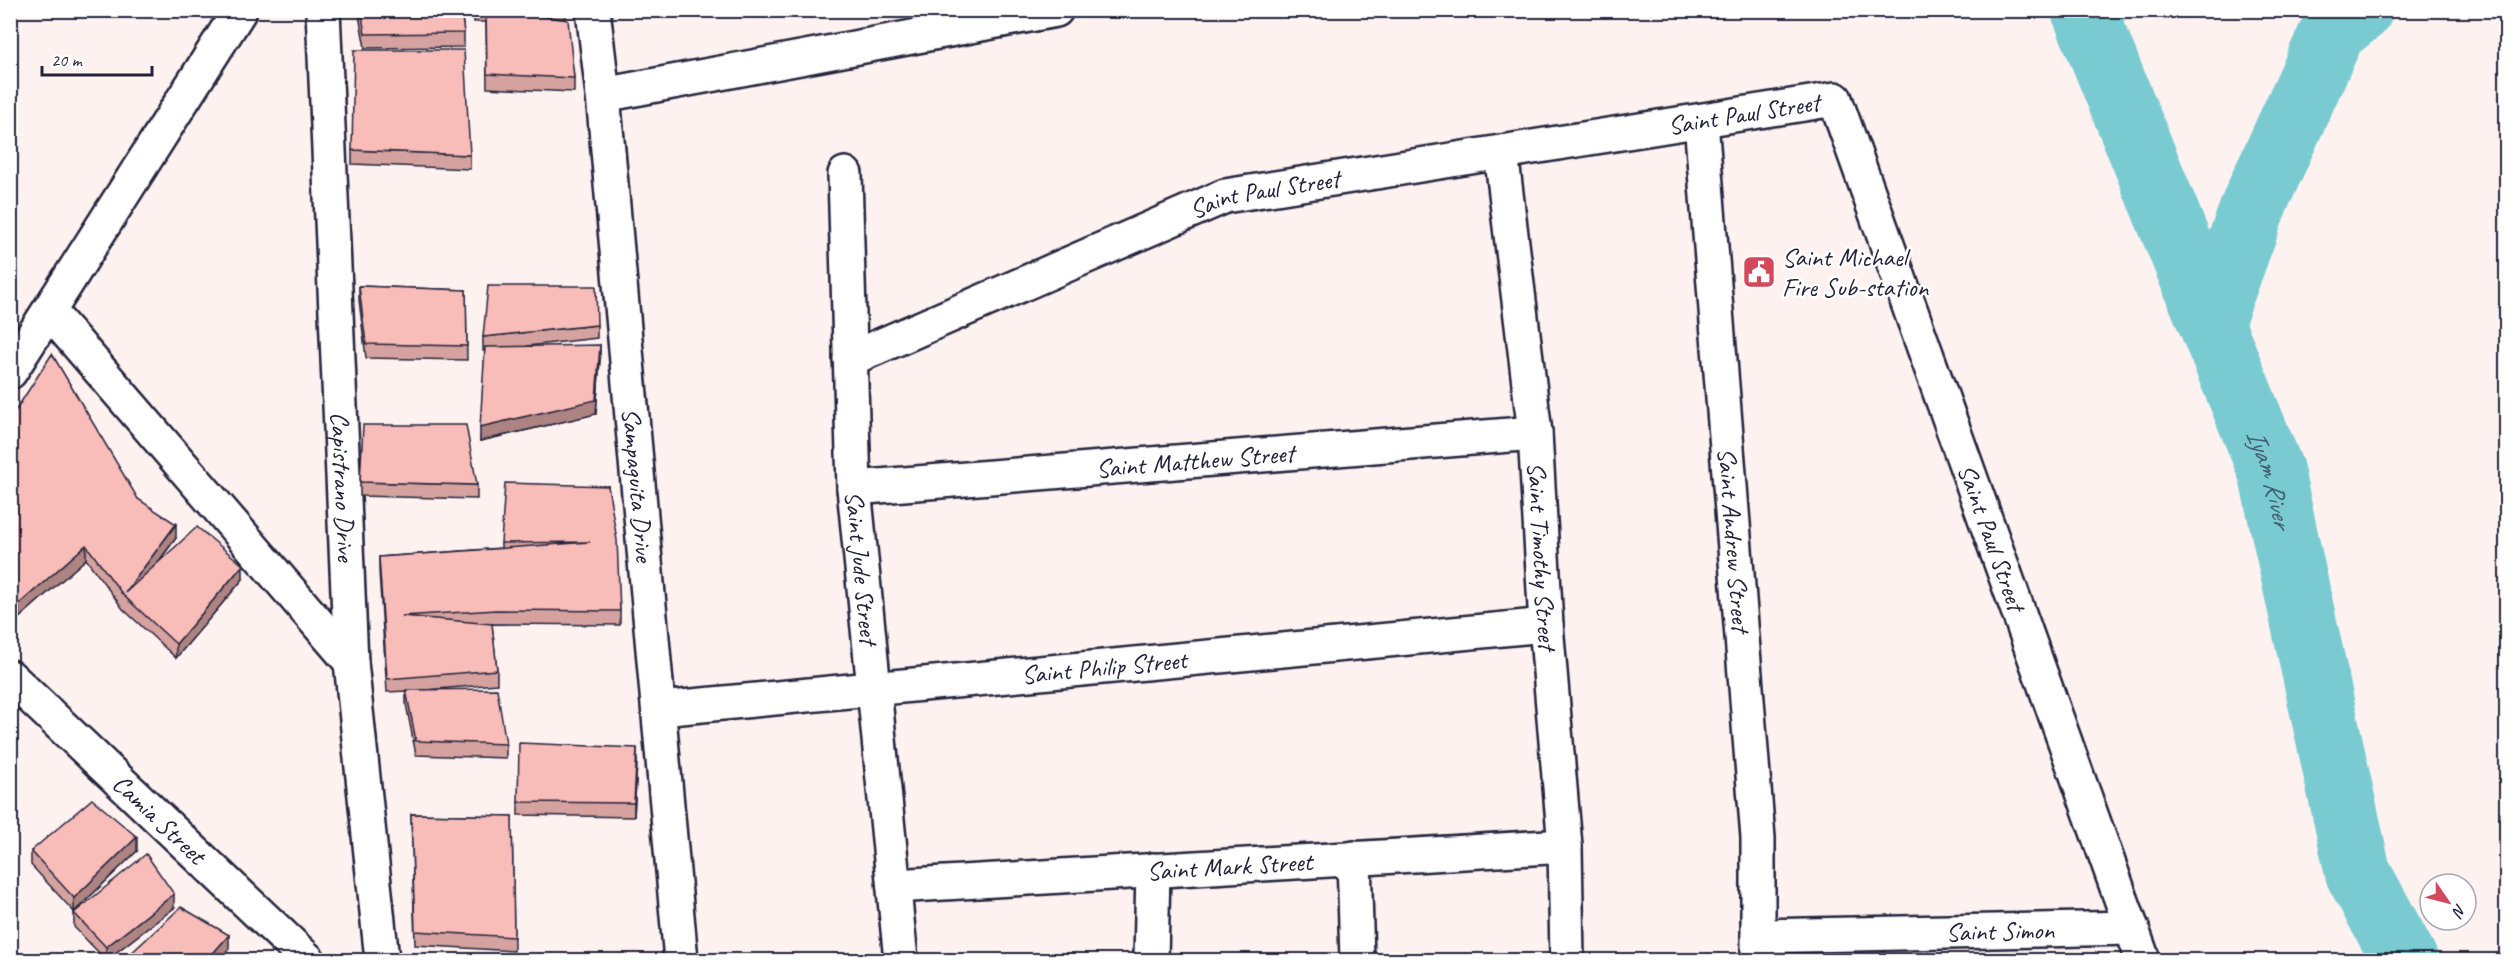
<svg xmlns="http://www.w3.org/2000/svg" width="2517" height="971" viewBox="0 0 2517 971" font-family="Caveat,sans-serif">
  <rect width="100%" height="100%" fill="#fef2f1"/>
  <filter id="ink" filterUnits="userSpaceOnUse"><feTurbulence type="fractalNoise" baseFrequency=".0167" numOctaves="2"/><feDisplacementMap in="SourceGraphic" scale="12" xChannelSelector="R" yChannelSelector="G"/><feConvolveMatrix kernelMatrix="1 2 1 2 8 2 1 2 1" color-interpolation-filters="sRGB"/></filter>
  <g filter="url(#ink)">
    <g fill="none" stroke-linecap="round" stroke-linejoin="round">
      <g stroke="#7acbd1" stroke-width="66">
        <path id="s1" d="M 2084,10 L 2271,471 L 2358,873 L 2405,960"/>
        <polyline points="2211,322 2255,202 2333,31 2360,10"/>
      </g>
      <defs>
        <g id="minor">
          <path id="s2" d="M 323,10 L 351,662 L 382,960"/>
          <path id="s3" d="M 593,10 L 603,95 L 681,960"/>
          <polyline points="603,95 1056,10"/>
          <path id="s4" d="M 1701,121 L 1758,838 L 1758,960"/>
          <path id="s5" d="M 1501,152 L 1535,433 L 1546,625 L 1565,846 L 1567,960"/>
          <path id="s6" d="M 845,174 L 854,488 L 901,960"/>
          <polyline points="49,311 351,662"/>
          <path id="s7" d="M 850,359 L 1225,196 L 1835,99 L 2143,960"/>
          <polyline points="10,372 240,10"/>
          <path id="s8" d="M 854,488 L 1535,433"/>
          <path id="s9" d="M 10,677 L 308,960"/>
          <path id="s10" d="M 660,709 L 1546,625"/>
          <polyline points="1354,858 1357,960"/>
          <path id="s11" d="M 894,886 L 1565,846"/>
          <path id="s12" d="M 1758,936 L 2132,928"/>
          <polyline points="1151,960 1153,870"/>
        </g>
      </defs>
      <use href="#minor" stroke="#22223b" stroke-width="38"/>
      <use href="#minor" stroke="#fff" stroke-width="33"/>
    </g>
    <g fill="#d5a29f" stroke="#22223b" stroke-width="1.5">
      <polygon points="358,10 461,10 464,33 464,47 365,48"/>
      <polygon points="474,10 566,10 566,20 574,78 574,92 487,88 486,22 474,22"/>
      <polygon points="352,150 470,155 470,169 352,164"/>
      <polygon points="359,286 466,290 467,360 366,358 359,300"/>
      <polygon points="597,325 597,338 527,346 600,359 596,414 480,441 485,351 483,351 483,337"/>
      <polygon points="10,419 138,499 176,538 157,564 243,579 176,658 123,609 86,559 19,618 10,599"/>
      <polygon points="360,482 477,485 477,499 360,496"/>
      <polygon points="608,486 620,611 620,625 492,624 497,670 497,684 424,690 506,744 506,758 416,755 406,704 406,691 387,692 379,571 379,557 501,548 501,543"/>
      <polygon points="637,761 634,817 518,815 518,802"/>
      <polygon points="411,814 512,816 514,951 415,945"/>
      <polygon points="31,851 137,851 74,912 31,865"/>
      <polygon points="174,908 106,960 74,927 74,913"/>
    </g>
    <g fill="#ae8482" stroke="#22223b" stroke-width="1.5">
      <polygon points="600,345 600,359 596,414 480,441 480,427"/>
      <polygon points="176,524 176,538 129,601 125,593"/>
      <polygon points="86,545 86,559 19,618 19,604"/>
      <polygon points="243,565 243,579 176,658 176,644"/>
      <polygon points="637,748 637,761 634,817 634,803"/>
      <polygon points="137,837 137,851 74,912 74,898"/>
      <polygon points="174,894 174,908 106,960 106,947"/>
      <polygon points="229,935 229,949 219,960 207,960"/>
    </g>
    <g fill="#f8bcb9" stroke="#22223b" stroke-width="1.5">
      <polygon points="361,10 461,10 464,33 365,34"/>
      <polygon points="486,10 502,10 568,20 574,78 487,74"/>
      <polygon points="354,50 464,50 470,155 352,150"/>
      <polygon points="359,286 466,290 467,346 366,344"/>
      <polygon points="488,286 596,286 597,325 483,337"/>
      <polygon points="600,345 596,400 480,427 485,347"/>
      <polygon points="52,354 138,499 176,524 125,593 197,527 243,565 176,644 123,595 86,545 19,604 10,585 10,419"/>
      <polygon points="363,425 466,425 477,485 360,482"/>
      <polygon points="505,483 608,486 617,540 620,611 496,610 402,616 492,624 497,670 387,679 379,557 590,542 501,543"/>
      <polygon points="497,689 506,744 416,741 406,690"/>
      <polygon points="519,743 637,748 634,803 518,802"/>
      <polygon points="92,799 137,837 74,898 31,851"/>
      <polygon points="411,814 512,816 514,937 415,931"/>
      <polygon points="146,854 174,894 106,947 74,913"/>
      <polygon points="181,907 229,935 207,960 128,960 126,958"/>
    </g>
  </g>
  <defs>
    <symbol id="civic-square" viewBox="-11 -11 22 22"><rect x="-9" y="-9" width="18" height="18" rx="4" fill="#d1495b" stroke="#fff"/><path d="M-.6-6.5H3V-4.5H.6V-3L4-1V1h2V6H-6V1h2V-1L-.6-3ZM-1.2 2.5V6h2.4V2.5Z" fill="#fff"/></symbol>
  </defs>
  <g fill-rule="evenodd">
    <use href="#civic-square" x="1740" y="253" width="38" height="38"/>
  </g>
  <g text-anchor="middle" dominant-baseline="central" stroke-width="5" stroke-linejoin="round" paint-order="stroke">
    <g font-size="26" fill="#22223b" stroke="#fff">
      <text stroke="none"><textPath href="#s7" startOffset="934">Saint Paul Street</textPath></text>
      <text stroke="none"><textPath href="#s7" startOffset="448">Saint Paul Street</textPath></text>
      <text stroke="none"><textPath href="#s8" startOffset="342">Saint Matthew Street</textPath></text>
      <text stroke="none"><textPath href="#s3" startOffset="477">Sampaguita Drive</textPath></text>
      <text stroke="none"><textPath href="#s2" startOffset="477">Capistrano Drive</textPath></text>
      <text stroke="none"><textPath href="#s7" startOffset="1492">Saint Paul Street</textPath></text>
      <text stroke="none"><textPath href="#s4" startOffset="420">Saint Andrew Street</textPath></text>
      <text stroke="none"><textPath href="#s5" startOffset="406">Saint Timothy Street</textPath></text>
      <text stroke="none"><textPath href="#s6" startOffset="394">Saint Jude Street</textPath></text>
      <text stroke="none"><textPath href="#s10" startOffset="446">Saint Philip Street</textPath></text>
      <text stroke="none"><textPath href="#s9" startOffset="206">Camia Street</textPath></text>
      <text stroke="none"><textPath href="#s11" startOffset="336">Saint Mark Street</textPath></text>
      <text stroke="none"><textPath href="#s12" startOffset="242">Saint Simon</textPath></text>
    </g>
    <g font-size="26" fill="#22223b" stroke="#fff" text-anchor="start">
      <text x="1782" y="257">Saint Michael<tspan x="1782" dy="30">Fire Sub-station</tspan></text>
    </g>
    <g font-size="27" font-style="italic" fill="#415d70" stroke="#fff">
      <text stroke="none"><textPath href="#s1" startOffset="504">Iyam River</textPath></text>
    </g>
  </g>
  <rect width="2517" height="971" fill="none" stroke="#fff" stroke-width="36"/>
  <rect x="18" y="18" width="2481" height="935" fill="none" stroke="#22223b" stroke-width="2" filter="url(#ink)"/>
  <g transform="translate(2448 902) rotate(125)"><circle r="28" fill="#ffffff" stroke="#a7a7b1" stroke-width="1.5"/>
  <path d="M0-4.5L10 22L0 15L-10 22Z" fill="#d1495b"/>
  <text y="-9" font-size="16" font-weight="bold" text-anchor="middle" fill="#22223b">N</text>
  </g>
  <path d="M42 66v9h110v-9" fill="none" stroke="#22223b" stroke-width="3"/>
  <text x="51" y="66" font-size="18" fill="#22223b" stroke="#ffffff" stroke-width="4.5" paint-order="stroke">20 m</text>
</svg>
